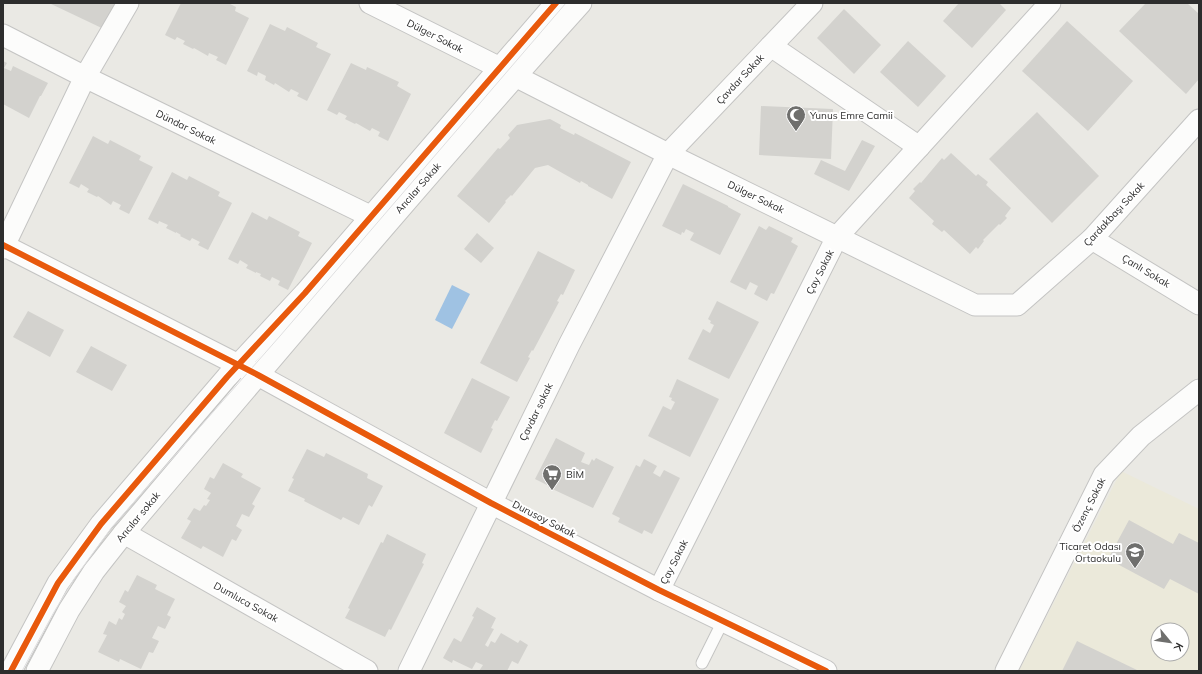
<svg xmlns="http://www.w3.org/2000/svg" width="1202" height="674" viewBox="0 0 1202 674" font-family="Mulish,sans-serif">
  <rect width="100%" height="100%" fill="#eae9e4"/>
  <path fill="#ebe9da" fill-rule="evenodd" d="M 1121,471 L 1199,509 L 1199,671 L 1019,671 ZM 1158,630 L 1182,630 L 1182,654 L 1158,654 Z"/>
  <polygon fill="#9fc2e3" points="452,285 470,294 452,329 435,320"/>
  <g fill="#d3d2ce">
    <polygon points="49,3 121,3 108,31"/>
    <polygon points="181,3 228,3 236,7 235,11 249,18 226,65 216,60 218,57 209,53 208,56 194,48 193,49 183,44 185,41 177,37 175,40 165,35"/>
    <polygon points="959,3 999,3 1006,10 972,48 943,21"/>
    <polygon points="1146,3 1187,3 1199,14 1199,79 1186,94 1119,31"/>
    <polygon points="844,9 881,45 854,74 817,38"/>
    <polygon points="1067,21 1133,81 1088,131 1022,71"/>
    <polygon points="270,24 285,31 287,27 318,43 316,47 331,54 307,101 297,96 299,93 291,89 289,92 275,83 274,85 265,80 266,76 258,72 257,76 247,71"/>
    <polygon points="908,41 946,76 918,107 880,72"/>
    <polygon points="3,61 7,63 4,68 11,71 13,66 48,83 41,96 40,96 29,118 3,104"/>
    <polygon points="351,63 366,70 367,67 399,82 397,86 411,94 388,141 378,136 380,132 372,128 370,131 356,123 355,124 345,119 347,116 339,112 337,115 327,110"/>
    <polygon points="761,106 833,109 831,159 759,155"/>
    <polygon points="1037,112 1099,176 1052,223 989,159"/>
    <polygon points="550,119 561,125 560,128 574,135 575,133 631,162 612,199 588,186 588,185 581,181 580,183 548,165 535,168 512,196 511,195 505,201 506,202 489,223 457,196 498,148 500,149 510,138 508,135 517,125"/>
    <polygon points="93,136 108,144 110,140 141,156 139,160 153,167 129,214 119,209 121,205 113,201 111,205 98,196 97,197 87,192 89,189 81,184 79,188 69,183"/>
    <polygon points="862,140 875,146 849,191 814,174 821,160 845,171"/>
    <polygon points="951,153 976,176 978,174 988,182 986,185 1011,208 1005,216 1007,218 1000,225 999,224 983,240 984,241 978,249 976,247 970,254 944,230 942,232 932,224 934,221 909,198 915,191 913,189 920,182 921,183 942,158 944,160"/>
    <polygon points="172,172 187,180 189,176 220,192 218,196 232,203 208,250 198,245 200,242 192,238 190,241 180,236 181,235 176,232 176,233 166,228 168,225 159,221 158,224 148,219"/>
    <polygon points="683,184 728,206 728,207 741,214 720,255 690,240 694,233 686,229 684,233 682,232 681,235 662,226"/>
    <polygon points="252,212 267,220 269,216 300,232 298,236 312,243 288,290 278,285 280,281 272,277 270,281 260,276 261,274 256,272 256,273 246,268 248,265 240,260 238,264 228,259"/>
    <polygon points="759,226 766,230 769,226 793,238 791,242 798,246 774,294 771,293 767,301 754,294 758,286 750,282 746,290 730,282"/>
    <polygon points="477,233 494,248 481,263 464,249"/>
    <polygon points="538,251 575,270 563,295 561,294 557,301 559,302 533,351 532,350 528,357 530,358 517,382 480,363"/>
    <polygon points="717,301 759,322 729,379 688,359 703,329 710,333 714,325 710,323 711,321 708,319"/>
    <polygon points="28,311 64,330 50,357 13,337"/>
    <polygon points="91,346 127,365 112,391 76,372"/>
    <polygon points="472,378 510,397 497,421 495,420 491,428 493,429 481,453 444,433"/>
    <polygon points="677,379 719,399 690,457 648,436 663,406 671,410 675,402 671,400 672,398 669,397"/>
    <polygon points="556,438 585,453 581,462 589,465 592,459 594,461 596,458 614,467 593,508 548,487 549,486 535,479"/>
    <polygon points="307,449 324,457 326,453 368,474 367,478 383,486 372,507 369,505 359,525 343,517 341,520 304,501 305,499 288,491 294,479 292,478"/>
    <polygon points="644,459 657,466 653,473 660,477 664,470 680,478 652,534 644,530 642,534 618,522 620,518 612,514 636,465 640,467"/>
    <polygon points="223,463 243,474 241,477 261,488 252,504 255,506 249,517 242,514 236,526 242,530 236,541 232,539 223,557 203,546 201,549 181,538 191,521 187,519 194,508 200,511 204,505 206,506 210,500 207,499 211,493 204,489 210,477 214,479"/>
    <polygon points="1129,520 1173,544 1179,533 1199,543 1199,594 1170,579 1164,589 1108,559"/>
    <polygon points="387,534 426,554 422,563 424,564 391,630 389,629 385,637 345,618 350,609 348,608 381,542 383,543"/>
    <polygon points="137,575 157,585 155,589 175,599 167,615 171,617 165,629 158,626 152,638 159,641 153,653 149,652 141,669 120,659 119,662 98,652 107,635 103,634 109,621 116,625 119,618 122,620 125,614 122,612 126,606 119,602 125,590 128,592"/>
    <polygon points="477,607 496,618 491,628 494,629 485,645 488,647 491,641 495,643 501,633 518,643 520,640 528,645 518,664 512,661 507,671 479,671 483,665 476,662 472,669 453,660 452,663 443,658 454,638 461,642 474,617 472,616"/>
    <polygon points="1077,641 1137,670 1136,671 1062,671"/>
  </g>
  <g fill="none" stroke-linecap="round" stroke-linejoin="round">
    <defs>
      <polyline id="service" points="702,663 723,621"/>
      <g id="minor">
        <polyline points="370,3 500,68"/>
        <polyline points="3,35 85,77 370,216"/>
        <polyline points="771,46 919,147"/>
        <polyline points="515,76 668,154 975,305 1017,305 1092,239 1199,120"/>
        <polyline points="1092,239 1199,304"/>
        <polyline points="3,245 258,375 491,503 659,590 826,671"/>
        <polyline points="3,248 85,77 128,3"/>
        <polyline points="124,533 367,671"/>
        <polyline points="659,590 837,237 1050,3"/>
        <polyline points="11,671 58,583 101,524 227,377 305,293 556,3"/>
        <path d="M 37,671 L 69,610 L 94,571 L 124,533 C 275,355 425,176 581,3"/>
        <polyline points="409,671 569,345 668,154 812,3"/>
        <polyline points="1006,671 1104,475 1141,436 1199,390"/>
      </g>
    </defs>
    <use href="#service" stroke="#c4c4c3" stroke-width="13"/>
    <use href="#minor" stroke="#c4c4c3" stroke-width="23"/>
    <use href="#service" stroke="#fcfcfb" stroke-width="11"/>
    <use href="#minor" stroke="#fcfcfb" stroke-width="21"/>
    <polyline stroke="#dfdfe0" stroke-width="1" points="22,671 54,612 74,579 112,527 280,336 566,3"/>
    <defs>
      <g id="cycleway">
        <polyline points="3,245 258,375 491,503 659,590 826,671"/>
        <polyline points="11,671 58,583 101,524 227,377 305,293 556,3"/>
      </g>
    </defs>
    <use href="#cycleway" stroke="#fff" stroke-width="8"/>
    <use href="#cycleway" stroke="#e8590c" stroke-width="6"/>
  </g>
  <defs>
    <symbol id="mosque-pin" viewBox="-11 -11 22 30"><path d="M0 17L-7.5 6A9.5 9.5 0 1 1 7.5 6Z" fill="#6f6f6d" stroke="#fff"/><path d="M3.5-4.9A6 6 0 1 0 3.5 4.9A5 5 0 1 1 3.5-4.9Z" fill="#fff"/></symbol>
    <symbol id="supermarket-pin" viewBox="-11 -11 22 30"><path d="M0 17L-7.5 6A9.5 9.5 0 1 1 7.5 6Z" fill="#6f6f6d" stroke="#fff"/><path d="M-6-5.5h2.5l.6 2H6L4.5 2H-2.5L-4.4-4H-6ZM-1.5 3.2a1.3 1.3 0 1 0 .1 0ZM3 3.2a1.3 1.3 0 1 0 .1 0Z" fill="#fff"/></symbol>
    <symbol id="school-pin" viewBox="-11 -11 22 30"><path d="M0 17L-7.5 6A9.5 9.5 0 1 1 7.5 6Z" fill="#6f6f6d" stroke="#fff"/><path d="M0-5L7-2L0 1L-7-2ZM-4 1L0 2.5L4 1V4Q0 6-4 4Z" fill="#fff"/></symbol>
  </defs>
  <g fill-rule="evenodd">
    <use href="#mosque-pin" x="785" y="104" width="22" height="30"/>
    <use href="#supermarket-pin" x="541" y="463" width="22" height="30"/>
    <use href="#school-pin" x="1124" y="541" width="22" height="30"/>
  </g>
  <g text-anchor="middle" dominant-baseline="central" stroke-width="4" stroke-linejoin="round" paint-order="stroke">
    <g font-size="10" fill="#2d2d2d" stroke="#fff">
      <text transform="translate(435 36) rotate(27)">Dülger Sokak</text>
      <text transform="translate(740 79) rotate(-47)">Çavdar Sokak</text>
      <text transform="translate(186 127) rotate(26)">Dündar Sokak</text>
      <text transform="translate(418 188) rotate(-49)">Arıcılar Sokak</text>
      <text transform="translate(756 197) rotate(26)">Dülger Sokak</text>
      <text transform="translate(1114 214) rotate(-47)">Çardakbaşı Sokak</text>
      <text transform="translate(1146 271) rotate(31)">Çanlı Sokak</text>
      <text transform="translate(820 272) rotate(-63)">Çay Sokak</text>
      <text transform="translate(536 412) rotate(-64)">Çavdar sokak</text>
      <text transform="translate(1089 505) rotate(-63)">Özenç Sokak</text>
      <text transform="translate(138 517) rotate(-50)">Arıcılar sokak</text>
      <text transform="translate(544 519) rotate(27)">Durusoy Sokak</text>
      <text transform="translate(674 562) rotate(-63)">Çay Sokak</text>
      <text transform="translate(246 602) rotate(29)">Dumluca Sokak</text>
    </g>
    <g font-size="10" fill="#2d2d2d" stroke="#fff" text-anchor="start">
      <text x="810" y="115">Yunus Emre Camii</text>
      <text x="566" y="474">BİM</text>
      <text x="1121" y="546" text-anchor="end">Ticaret Odası<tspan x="1121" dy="12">Ortaokulu</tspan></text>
    </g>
  </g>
  <rect width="1202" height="674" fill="none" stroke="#2d2d2d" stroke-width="8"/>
  <g transform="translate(1170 642) rotate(119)"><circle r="19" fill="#ffffff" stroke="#ababab"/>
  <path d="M0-3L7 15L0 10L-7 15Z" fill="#6f6f6d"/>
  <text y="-6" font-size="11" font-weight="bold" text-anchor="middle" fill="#2d2d2d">K</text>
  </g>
</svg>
